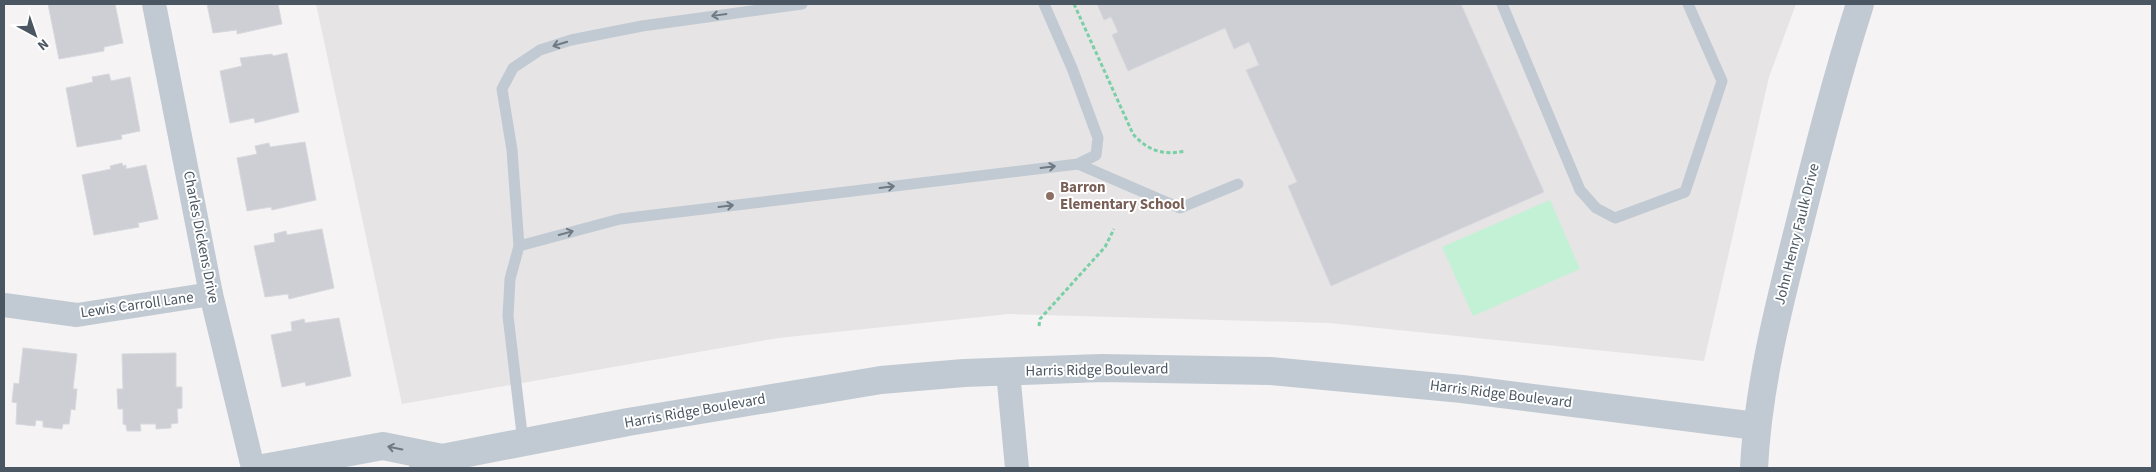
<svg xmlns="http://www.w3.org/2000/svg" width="2156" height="472" viewBox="0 0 2156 472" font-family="'Source Sans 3',sans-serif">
  <rect width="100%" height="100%" fill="#f5f3f3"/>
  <polygon fill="#e6e4e5" points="316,4 1796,4 1769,77 1704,361 1329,323 1009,314 778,338 402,404"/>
  <polygon fill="#c3f1d5" points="1550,200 1580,269 1473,316 1442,247"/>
  <g fill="#cdcfd5" stroke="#d7d9de">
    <polygon points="48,4 115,4 123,43 104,47 104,51 59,59"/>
    <polygon points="207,4 278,4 282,24 237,34 237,30 213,33"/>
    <polygon points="1097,4 1461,4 1544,192 1331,286 1288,186 1297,182 1246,70 1259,65 1249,42 1234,49 1225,28 1128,71 1112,35 1118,32 1111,17 1104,20"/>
    <polygon points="287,53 299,112 255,123 254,118 230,123 220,71 242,66 240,58 272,54 273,56"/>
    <polygon points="109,74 111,81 130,77 140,131 121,135 122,139 77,147 66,88 93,82 92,77"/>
    <polygon points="305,142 316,200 272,210 271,207 247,211 237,158 257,154 255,146 269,143 270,147"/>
    <polygon points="122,163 123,166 126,165 126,169 146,165 158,219 138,223 139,227 94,235 82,175 111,169 110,166"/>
    <polygon points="322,229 334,288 289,299 288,294 265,297 254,246 275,242 274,234 286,231 287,235"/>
    <polygon points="339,318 351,376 306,386 305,382 282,387 271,335 292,331 291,322 304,319 305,323"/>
    <polygon points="23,348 77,354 73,389 77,389 75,410 71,409 69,424 63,424 62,429 43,427 43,421 36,420 35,426 16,424 17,403 12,402 14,383 19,384"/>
    <polygon points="176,353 176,387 182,387 182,408 177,409 178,423 171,424 171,428 156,429 156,424 140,424 141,431 127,431 126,425 123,424 123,409 118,409 117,389 123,389 122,354"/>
  </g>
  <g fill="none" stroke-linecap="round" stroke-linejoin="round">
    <g stroke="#7ad0a6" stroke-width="3" stroke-dasharray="4 2.5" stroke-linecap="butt">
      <path d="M 1074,4 L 1133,134 C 1147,150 1163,156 1184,151"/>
      <polyline points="1039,326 1040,319 1105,247 1114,229"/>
    </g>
    <g stroke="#c1cad2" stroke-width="11">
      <polyline points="1502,4 1580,190 1596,208 1615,218 1685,192 1722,81 1688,4"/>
      <polyline points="1078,164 1180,208 1238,184"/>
      <polyline points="519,246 620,219 1078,164 1096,155 1098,138 1072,68 1044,4"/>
      <polyline points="523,442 508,316 510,279 519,246 512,150 502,89 513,68 540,50 571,40 642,26 802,4"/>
    </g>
    <g stroke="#c1cad2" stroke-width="24">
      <polyline points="154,4 211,294 253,468"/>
      <polyline points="4,305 77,315 211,294"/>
      <polyline points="1008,372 1017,468"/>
    </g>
    <g stroke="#c1cad2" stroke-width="28">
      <polyline points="263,468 383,446 442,458"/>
      <polyline points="423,468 442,458 628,422 881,380 964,373 1102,368 1270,371 1462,389 1756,426"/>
      <path d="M 1754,468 C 1758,387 1778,309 1798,230 C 1817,154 1836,79 1860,4"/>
    </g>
  </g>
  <defs><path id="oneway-shaft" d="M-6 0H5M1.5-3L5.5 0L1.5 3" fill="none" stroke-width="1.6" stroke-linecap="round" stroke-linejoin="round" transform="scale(1.25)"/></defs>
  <g stroke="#6e7983">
    <use href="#oneway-shaft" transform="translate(719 15) rotate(172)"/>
    <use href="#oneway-shaft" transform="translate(560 44) rotate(163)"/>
    <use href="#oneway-shaft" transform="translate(1048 167) rotate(-7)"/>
    <use href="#oneway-shaft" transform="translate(887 187) rotate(-7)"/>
    <use href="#oneway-shaft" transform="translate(726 206) rotate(-7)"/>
    <use href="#oneway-shaft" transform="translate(566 233) rotate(-15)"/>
    <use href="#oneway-shaft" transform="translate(395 448) rotate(-168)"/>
  </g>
  <circle fill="#8d6e63" stroke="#fff" stroke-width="2" cx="1050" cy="196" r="5"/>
  <g text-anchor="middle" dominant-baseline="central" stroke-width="4" stroke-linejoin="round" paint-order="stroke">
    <g font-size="15" font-weight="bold" fill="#785e54" stroke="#fff" text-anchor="start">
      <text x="1060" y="187">Barron<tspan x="1060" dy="17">Elementary School</tspan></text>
    </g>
    <g font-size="15" fill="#4a5661" stroke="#fff">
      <text transform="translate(1797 234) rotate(-76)">John Henry Faulk Drive</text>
      <text transform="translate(201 237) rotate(79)">Charles Dickens Drive</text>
      <text transform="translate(137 305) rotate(-8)">Lewis Carroll Lane</text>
      <text transform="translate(1097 370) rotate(-1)">Harris Ridge Boulevard</text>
      <text transform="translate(1501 394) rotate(7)">Harris Ridge Boulevard</text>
      <text transform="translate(695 411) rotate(-10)">Harris Ridge Boulevard</text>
    </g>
  </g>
  <rect width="2156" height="472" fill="none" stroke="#4a5661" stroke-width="10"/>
  <g transform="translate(35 35) rotate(140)" stroke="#ffffff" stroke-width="4" paint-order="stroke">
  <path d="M0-4L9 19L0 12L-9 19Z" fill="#4a5661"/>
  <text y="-8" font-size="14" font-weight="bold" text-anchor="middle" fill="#4a5661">N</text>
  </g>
</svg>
